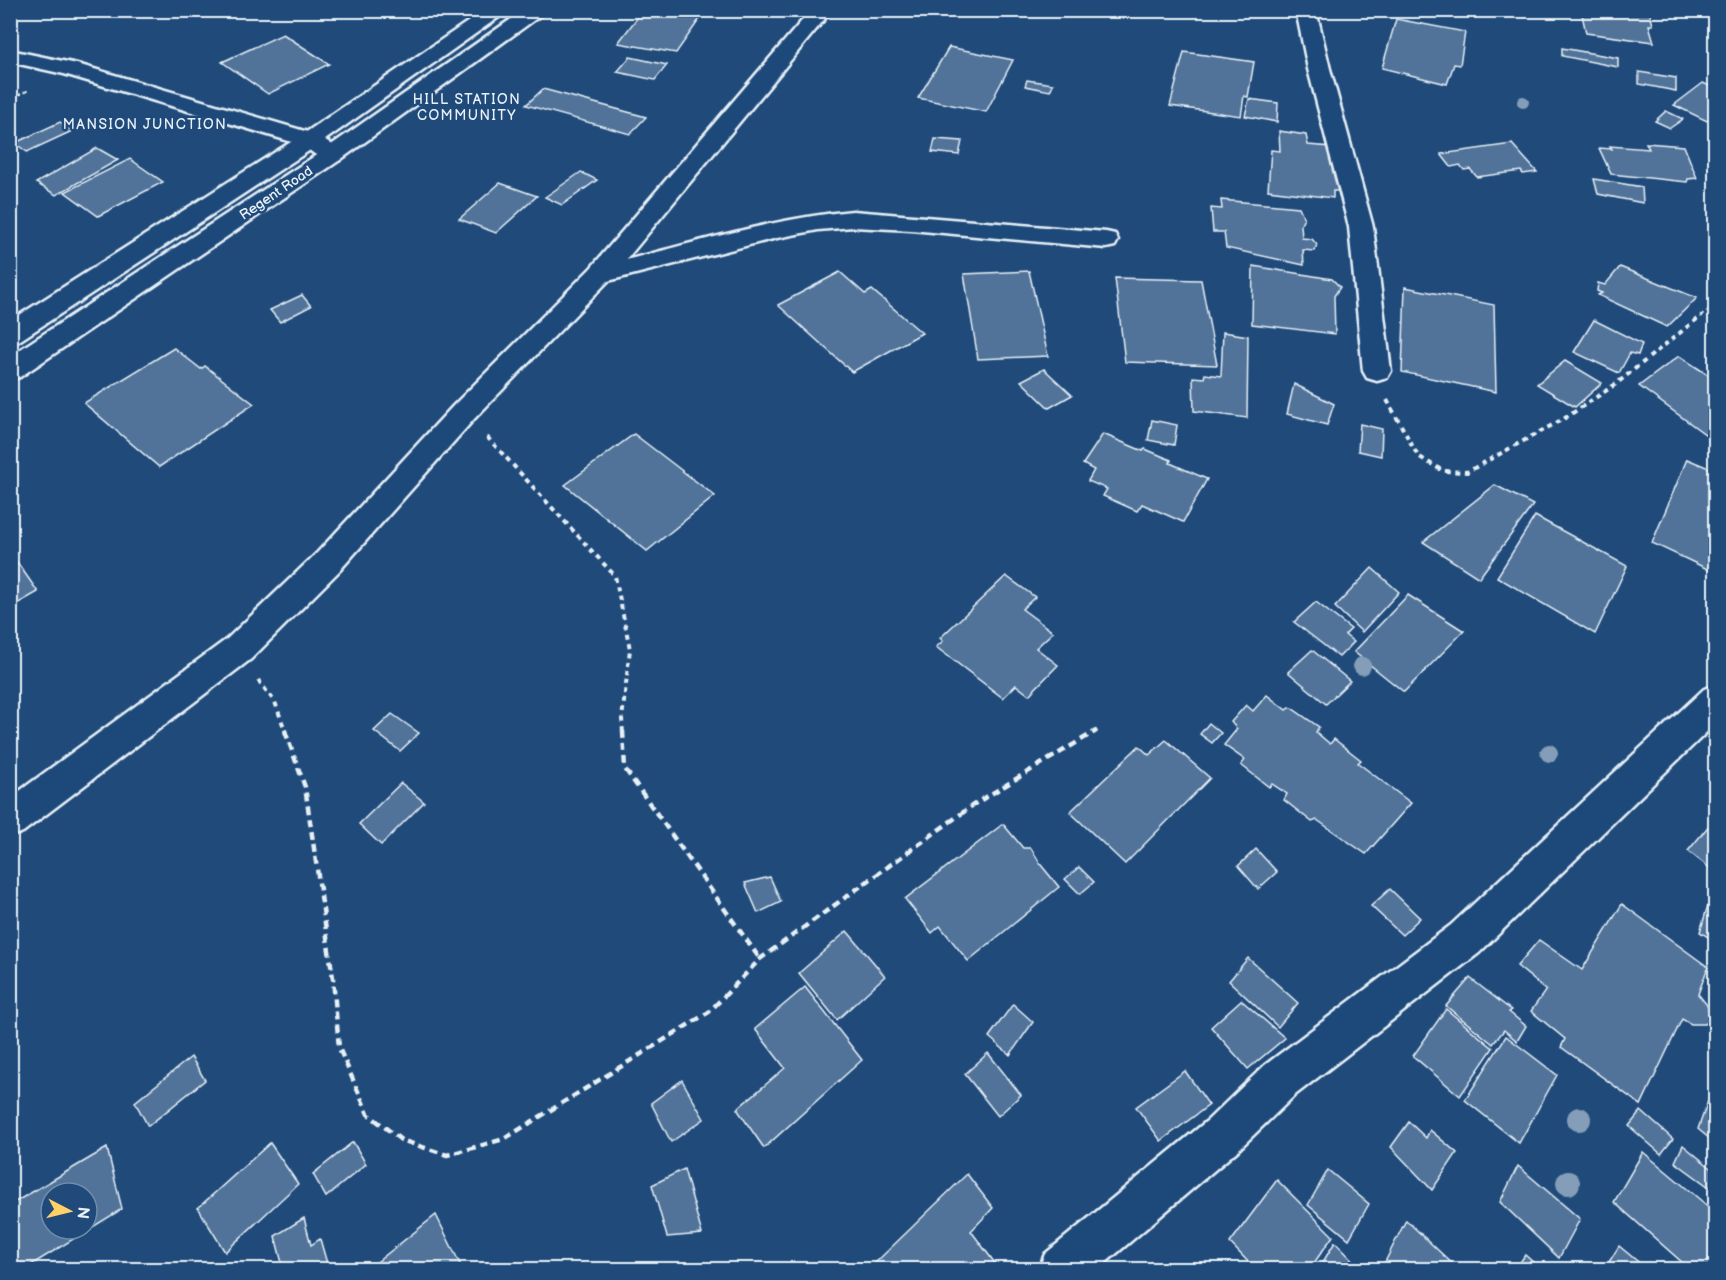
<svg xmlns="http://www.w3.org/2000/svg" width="1726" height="1280" viewBox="0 0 1726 1280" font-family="'Balsamiq Sans',sans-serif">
  <rect width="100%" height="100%" fill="#1f4a7a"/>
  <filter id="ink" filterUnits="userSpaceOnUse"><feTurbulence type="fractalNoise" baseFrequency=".0167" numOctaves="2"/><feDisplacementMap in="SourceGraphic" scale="12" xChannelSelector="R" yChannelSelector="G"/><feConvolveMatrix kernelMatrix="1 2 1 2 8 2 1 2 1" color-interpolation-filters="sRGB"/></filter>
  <g filter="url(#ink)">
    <g fill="#517399" stroke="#e8f1f8" stroke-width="1.5" fill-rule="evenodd">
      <polygon points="643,10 706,10 676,53 618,43"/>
      <polygon points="1581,10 1649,10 1653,25 1649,25 1654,42 1586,33"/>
      <polygon points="1396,19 1465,32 1460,65 1454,64 1447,84 1382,68"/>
      <polygon points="283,34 329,64 268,94 222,62"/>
      <polygon points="949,47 1013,60 986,112 918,98"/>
      <polygon points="1562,48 1618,58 1618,67 1562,56"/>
      <polygon points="1184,52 1254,62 1248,97 1244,96 1241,116 1170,106"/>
      <polygon points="630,57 667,65 655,80 617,72"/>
      <polygon points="1639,72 1676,78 1676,91 1639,84"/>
      <polygon points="1027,80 1053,84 1050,91 1025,86"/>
      <polygon points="1703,83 1716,89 1716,115 1707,121 1674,105"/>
      <polygon points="543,89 646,117 630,134 526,105"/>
      <polygon points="1249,99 1278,103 1277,122 1245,116"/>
      <polygon points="1666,111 1683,119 1670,128 1655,121"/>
      <polygon points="60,122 72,131 27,152 15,143"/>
      <polygon points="1279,131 1306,135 1308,145 1331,147 1334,175 1337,176 1340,191 1333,191 1333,198 1268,190 1271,150 1280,151"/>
      <polygon points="935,139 962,141 959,155 932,152"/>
      <polygon points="1646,143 1684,146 1697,178 1688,179 1687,182 1611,174 1599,148 1612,149 1610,146 1649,149"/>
      <polygon points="1512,144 1537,172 1523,174 1521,171 1477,177 1470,169 1464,170 1460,165 1451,167 1441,154"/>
      <polygon points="97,148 118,160 56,195 36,183"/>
      <polygon points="130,159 163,182 98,216 65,192"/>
      <polygon points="581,172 597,180 562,205 545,197"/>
      <polygon points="1594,179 1642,187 1643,203 1598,194"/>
      <polygon points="500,183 537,196 496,233 459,219"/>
      <polygon points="1221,200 1299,207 1304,218 1301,225 1302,238 1312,239 1317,245 1314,251 1303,250 1304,265 1226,248 1224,232 1213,232 1211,208 1222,209"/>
      <polygon points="1253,266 1332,279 1340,287 1334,296 1335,334 1252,324"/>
      <polygon points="1620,267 1697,298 1667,327 1598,295 1602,293 1597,291 1598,283 1605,285"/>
      <polygon points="1029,271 1048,356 978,359 964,274"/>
      <polygon points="840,272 865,294 872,290 922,333 852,372 778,305"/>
      <polygon points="1115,278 1201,280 1217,365 1125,362"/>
      <polygon points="1405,287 1494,305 1496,392 1402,372"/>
      <polygon points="302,295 311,306 280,322 270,310"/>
      <polygon points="1594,320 1642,344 1638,355 1630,353 1619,373 1574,352"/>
      <polygon points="1223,332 1248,336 1247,418 1194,411 1193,377 1204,378 1205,374 1221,376"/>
      <polygon points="174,348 201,369 205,366 254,404 159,467 84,403"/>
      <polygon points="1679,356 1716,380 1716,442 1639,386"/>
      <polygon points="1565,361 1602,383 1575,407 1537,384"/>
      <polygon points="1044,369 1072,395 1049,408 1021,381"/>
      <polygon points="1294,384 1334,404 1327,425 1287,414"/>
      <polygon points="1152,420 1177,425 1174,445 1148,440"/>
      <polygon points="1360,424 1382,429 1381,456 1358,451"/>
      <polygon points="634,434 715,496 647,551 565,485"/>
      <polygon points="1103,434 1143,451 1145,449 1171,460 1170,463 1207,479 1183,522 1142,504 1137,511 1103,496 1107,489 1088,481 1094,470 1083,464"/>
      <polygon points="1687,459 1716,471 1716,573 1652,543"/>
      <polygon points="1495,485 1533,505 1479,578 1423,542"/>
      <polygon points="1535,516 1627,566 1595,634 1497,577"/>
      <polygon points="10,552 38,592 10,608"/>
      <polygon points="1372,568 1399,592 1362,632 1335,607"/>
      <polygon points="1006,576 1035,597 1022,609 1053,632 1036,648 1058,665 1029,695 1016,685 1003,698 936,647 943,641 940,638"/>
      <polygon points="1408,595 1464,631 1404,692 1354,652"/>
      <polygon points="1316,602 1351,629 1345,635 1354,642 1339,657 1294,622"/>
      <polygon points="1312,650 1350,681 1326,704 1288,672"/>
      <polygon points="1267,695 1286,710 1290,707 1319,727 1316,732 1330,744 1334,739 1361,760 1358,763 1411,803 1366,854 1317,820 1312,822 1284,800 1287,794 1272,784 1269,787 1241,765 1245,760 1224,745 1237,729 1231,722 1246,705 1253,711"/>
      <polygon points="392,714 419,733 400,751 374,731"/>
      <polygon points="1209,723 1221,733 1212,743 1200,734"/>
      <polygon points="1166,740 1210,778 1125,864 1070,812 1139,746 1149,755"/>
      <polygon points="401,783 424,802 381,845 359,824"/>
      <polygon points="1716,817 1716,873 1688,851"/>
      <polygon points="1003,824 1023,848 1031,848 1041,865 1059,887 968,961 940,926 932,933 905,899"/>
      <polygon points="1256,849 1277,872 1258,889 1238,866"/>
      <polygon points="1079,867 1094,882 1080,894 1065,879"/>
      <polygon points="770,877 781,902 758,913 745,883"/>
      <polygon points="1390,889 1420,918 1402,935 1371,906"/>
      <polygon points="1622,904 1708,967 1698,994 1707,1005 1711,1019 1705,1024 1691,1024 1682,1019 1641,1105 1561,1047 1565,1039 1531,1011 1546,990 1517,966 1539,940 1582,970"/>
      <polygon points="1708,905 1716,911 1716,942 1700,932"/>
      <polygon points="847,931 885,976 837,1020 799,973"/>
      <polygon points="1248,958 1298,1003 1278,1027 1229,981"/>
      <polygon points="1470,978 1511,1010 1509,1012 1526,1026 1517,1041 1504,1030 1493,1044 1446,1006"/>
      <polygon points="805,987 862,1060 764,1148 737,1109 785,1068 755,1029"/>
      <polygon points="1241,1000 1285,1038 1248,1069 1211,1027"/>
      <polygon points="1013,1004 1033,1022 1010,1055 989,1037"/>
      <polygon points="1446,1009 1493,1048 1460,1096 1413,1056"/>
      <polygon points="1506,1036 1557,1075 1519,1143 1465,1100"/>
      <polygon points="988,1053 1021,1095 998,1116 965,1074"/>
      <polygon points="191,1057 205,1080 148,1126 135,1102"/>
      <polygon points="1185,1071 1209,1105 1161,1141 1136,1107"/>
      <polygon points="682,1080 704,1119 671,1142 651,1103"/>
      <polygon points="1716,1080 1716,1144 1698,1129 1708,1101 1713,1099"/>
      <polygon points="1641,1111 1673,1139 1661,1154 1629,1126"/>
      <polygon points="1409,1122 1426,1138 1430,1130 1457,1153 1432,1190 1391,1147"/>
      <polygon points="353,1142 366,1164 326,1197 313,1174"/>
      <polygon points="270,1143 298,1184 225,1252 198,1208"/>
      <polygon points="1683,1145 1716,1172 1716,1192 1675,1162"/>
      <path d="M 107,1148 L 122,1209 L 23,1270 L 10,1270 L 10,1205 ZM 51,1193 L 87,1193 L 87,1229 L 51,1229 Z"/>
      <polygon points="1643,1152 1716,1213 1716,1270 1681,1270 1684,1264 1614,1202"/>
      <polygon points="1518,1166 1580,1219 1559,1258 1500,1202"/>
      <polygon points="684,1169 702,1234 667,1237 652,1185"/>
      <polygon points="1328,1170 1369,1204 1349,1239 1308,1205"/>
      <polygon points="967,1174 993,1208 971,1231 997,1266 993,1270 878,1270 874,1264"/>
      <polygon points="1277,1180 1333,1236 1309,1270 1256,1270 1230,1243"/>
      <polygon points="436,1215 463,1270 367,1270"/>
      <polygon points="304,1218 311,1245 320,1239 328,1267 325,1270 273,1270 282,1263 275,1236"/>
      <polygon points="1406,1220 1459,1270 1381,1270"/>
      <polygon points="1335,1242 1362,1270 1318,1270"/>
      <polygon points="1619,1246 1648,1270 1604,1270"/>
      <polygon points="1525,1255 1542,1270 1515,1270"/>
    </g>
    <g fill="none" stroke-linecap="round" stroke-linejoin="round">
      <defs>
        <g id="minor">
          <path d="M 811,10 L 832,10 L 626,260 C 701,241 776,218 853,211 L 1106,232 L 1115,234 L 1118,240 L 1115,246 L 1106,248 L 911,230 L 853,227 L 818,230 L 777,238 L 608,281 L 474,419 L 340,570 L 251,659 L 23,832 L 10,837 L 10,798 L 227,639 L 318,552 L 454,405 L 590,269 Z"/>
          <polygon points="1296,10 1316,10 1330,69 1373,227 1391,371 1387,378 1377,381 1367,378 1363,371 1349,227 1308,69"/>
          <path d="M 10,50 L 77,64 L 318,135 L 340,150 L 344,155 L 340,160 C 324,164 314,153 302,145 L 64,74 L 10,62 Z"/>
          <polygon points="1716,685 1716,723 1479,953 1295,1095 1238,1150 1097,1270 1038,1270 1045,1254 1208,1120 1265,1065 1451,925 1704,689"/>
        </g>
        <g id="primary">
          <polygon points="485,10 509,10 318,145 19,341 10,343 10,321 302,135"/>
          <polygon points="524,10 548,10 340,160 20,377 10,380 10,356 324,150"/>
        </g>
      </defs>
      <use href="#minor" stroke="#e8f1f8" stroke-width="5"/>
      <use href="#primary" stroke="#e8f1f8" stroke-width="5"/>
      <g stroke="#e8f1f8" stroke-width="2" stroke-dasharray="4.5 3" stroke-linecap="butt">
        <polyline points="10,99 29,90"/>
        <polyline points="1700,317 1716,304"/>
      </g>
      <g stroke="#e8f1f8" stroke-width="4" stroke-dasharray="5 4.5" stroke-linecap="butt">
        <polyline points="1387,400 1418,456 1443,471 1467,472 1565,418 1616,384 1702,315"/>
        <polyline points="487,437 615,576 630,649 622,719 623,733"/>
        <polyline points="258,680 275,702 286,733"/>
        <polyline points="1093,733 1099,729"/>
      </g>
      <g stroke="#e8f1f8" stroke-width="4.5" stroke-dasharray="8 5" stroke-linecap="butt">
        <polyline points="285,731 305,787 333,978 339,1048 368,1114 401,1140 447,1155 504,1139 709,1012 760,959 976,803 1096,731"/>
        <polyline points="623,731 625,769 760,959"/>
      </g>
      <use href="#minor" fill="#1f4a7a" fill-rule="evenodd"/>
      <use href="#primary" fill="#1f4a7a" fill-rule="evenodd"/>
    </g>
    <g fill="#849eb9">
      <circle cx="1523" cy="102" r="6"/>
      <circle cx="1362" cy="666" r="9"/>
      <circle cx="1549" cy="753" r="9"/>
      <circle cx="1579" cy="1119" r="12"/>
      <circle cx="1568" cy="1183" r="12"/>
    </g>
  </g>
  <g text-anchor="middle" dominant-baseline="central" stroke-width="5" stroke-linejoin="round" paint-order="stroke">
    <g font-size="14" letter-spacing="1.5" fill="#e8f1f8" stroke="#1f4a7a">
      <text x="467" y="99">HILL STATION<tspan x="467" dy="16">COMMUNITY</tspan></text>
      <text x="145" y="124">MANSION JUNCTION</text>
    </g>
    <g font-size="14" fill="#e8f1f8" stroke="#1f4a7a">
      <text transform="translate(276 193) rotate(-34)">Regent Road</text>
    </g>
  </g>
  <rect width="1726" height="1280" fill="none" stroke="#1f4a7a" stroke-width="36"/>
  <rect x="18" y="18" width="1690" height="1244" fill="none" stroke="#e8f1f8" stroke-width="2" filter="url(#ink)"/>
  <g transform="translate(69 1211) rotate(97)"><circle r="28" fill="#1f4a7a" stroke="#6f8dac" stroke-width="1.5"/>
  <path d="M0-4.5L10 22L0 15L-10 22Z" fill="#ffd166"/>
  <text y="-9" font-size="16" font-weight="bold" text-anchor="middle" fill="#e8f1f8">N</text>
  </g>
</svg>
